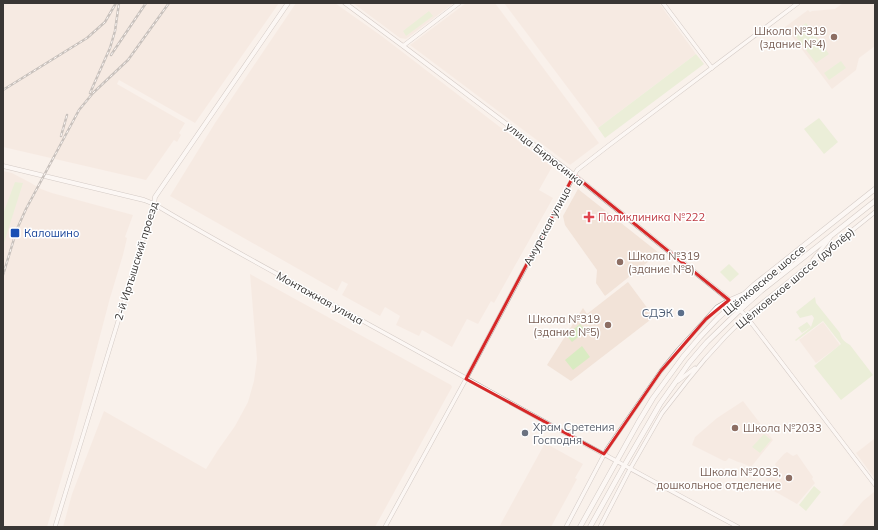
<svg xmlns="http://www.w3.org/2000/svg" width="878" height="530" viewBox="0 0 878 530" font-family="Mulish,sans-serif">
  <rect width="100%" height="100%" fill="#f9f1eb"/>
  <g fill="#f2e3d8">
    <polygon points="3,3 279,3 195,123 119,80 117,84 185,123 179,133 181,135 177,142 174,140 146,180 3,147"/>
    <polygon points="296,3 335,3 383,37 552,167 539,190 553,198 494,303 491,301 478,324 467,319 452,347 422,330 419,336 396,325 400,316 385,307 380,316 342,295 348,284 342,281 337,291 170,196 215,123"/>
    <polygon points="353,3 454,3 406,39 400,38"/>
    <polygon points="466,3 495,3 599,143 570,165 410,45"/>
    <polygon points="504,3 659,3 696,54 598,128"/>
    <polygon points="843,3 872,3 875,7 875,46 859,58 856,70 832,89 785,27 808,10 810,12 812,11 835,9"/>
    <polygon points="3,171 12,173 31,183 41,189 52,193 133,215 125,237 127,238 123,255 110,298 71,446 47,527 3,527"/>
    <polygon points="578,189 659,253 605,296 596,283 597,270 565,225 563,216"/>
    <polygon points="250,274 451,385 452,387 375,527 63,527 72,494 104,411 206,469 218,450 235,426 248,402 254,381 257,359"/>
    <polygon points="628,282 654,317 571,381 547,365 583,308 587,314"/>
    <polygon points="823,322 840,345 816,363 799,340"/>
    <polygon points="743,401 773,440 751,467 742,463 738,462 729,458 726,461 724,461 692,445 695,437 717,418"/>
    <polygon points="874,439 875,440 875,479 856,453"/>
    <polygon points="545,443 583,464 575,478 577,479 551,527 499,527"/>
    <polygon points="787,452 793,456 797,454 813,477 812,479 815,483 797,504 767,487 767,483 765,480 776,466 775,464 784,454"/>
    <polygon points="874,492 875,493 875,527 841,527 863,501"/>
  </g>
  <g fill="#d9ebc2">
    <polygon points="429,11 433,16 406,36 403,31"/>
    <polygon points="806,23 829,54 816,63 793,33"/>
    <polygon points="696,54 704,64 605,138 598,128"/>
    <polygon points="841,61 846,68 829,80 824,73"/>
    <polygon points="819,118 838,142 824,154 804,129"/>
    <polygon points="15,182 23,183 3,246 3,214"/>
    <polygon points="729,264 739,274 730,282 720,272"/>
    <path d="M 815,297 L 816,303 L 840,333 C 841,339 845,342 850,345 L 873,375 L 841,400 L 814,366 L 841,344 L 823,321 L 796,341 L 795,340 L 810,328 L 811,327 L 802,333 L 798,328 L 807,322 L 811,327 L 814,318 L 812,315 L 800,318 L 796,312 Z"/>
    <polygon points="580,324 586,331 572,342 566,335"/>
    <polygon points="582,346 590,357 573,370 565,360"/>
    <polygon points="764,434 771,440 760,453 752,447"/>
    <polygon points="814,486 821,492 806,511 799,505"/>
  </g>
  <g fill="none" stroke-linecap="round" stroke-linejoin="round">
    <defs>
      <g id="tertiary">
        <polyline points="663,3 712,68"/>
        <polyline points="403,46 459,3"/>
        <polyline points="813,260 830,238"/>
        <polyline points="733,303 746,316 875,485"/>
        <polyline points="678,381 695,368"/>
        <path d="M 55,527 L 154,204 C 227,248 304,288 379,330 C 499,396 618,463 738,527"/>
        <polyline points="385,527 466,379 577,170 608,146 798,3"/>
        <polyline points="566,527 607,449 661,371 678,350 717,307 729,300 743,294"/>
        <polyline points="600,527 630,469 662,413 687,381 705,359 725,337 746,316 875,212"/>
      </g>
      <g id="secondary">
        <polyline points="345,3 403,46 574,175 733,303"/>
        <polyline points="3,166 144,200 154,204 155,197 288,3"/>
      </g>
      <g id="primary">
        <polyline points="580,527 638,423 653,398 683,357 700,337 717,319 754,285 875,189"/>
        <polyline points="590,527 624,466 660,404 689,363 707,342 740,310 761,291 875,201"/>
      </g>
    </defs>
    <use href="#tertiary" stroke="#a69e99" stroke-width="4.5"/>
    <use href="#secondary" stroke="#a69e99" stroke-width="5"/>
    <use href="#primary" stroke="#a69e99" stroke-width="5.5"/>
    <use href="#tertiary" stroke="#fff" stroke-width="3.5"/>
    <use href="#secondary" stroke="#fff" stroke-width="4"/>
    <use href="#primary" stroke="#fff" stroke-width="4.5"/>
    <defs>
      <g id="rail">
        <polyline points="111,55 146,3"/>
        <polyline points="3,90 87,38 105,22 116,3"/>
        <polyline points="90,93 110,48 115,31 119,3"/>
        <polyline points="61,136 67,115"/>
        <polyline points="3,275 17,229 26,209 79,110 93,93 128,60 169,3"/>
      </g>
    </defs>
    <use href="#rail" stroke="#8c8783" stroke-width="2.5"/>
    <use href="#rail" stroke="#fff" stroke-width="1" stroke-dasharray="3" stroke-linecap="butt"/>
  </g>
  <path d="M0 0H878V530H0ZM 574,175 L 729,300 L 706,319 L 661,371 L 604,454 L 466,379 Z" fill="#f9f1eb" fill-opacity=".55" fill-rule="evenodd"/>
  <path fill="none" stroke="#d62828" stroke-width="3" stroke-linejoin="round" d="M 574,175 L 729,300 L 706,319 L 661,371 L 604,454 L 466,379 Z"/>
  <g fill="#8d6e63" stroke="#fff" stroke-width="1.5">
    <circle cx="834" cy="37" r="4"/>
    <circle cx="620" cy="262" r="4"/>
    <circle cx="608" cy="325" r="4"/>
    <circle cx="735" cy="428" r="4"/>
    <circle cx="789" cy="478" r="4"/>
  </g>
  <path fill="#e0444e" stroke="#fff" stroke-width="1.5" d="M587 211h4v4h4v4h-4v4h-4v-4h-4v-4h4z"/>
  <rect fill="#1a4fb4" stroke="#fff" stroke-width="1.5" x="10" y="228" width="10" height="10" rx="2"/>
  <circle fill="#5c6f8a" stroke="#fff" stroke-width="1.5" cx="681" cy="313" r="4"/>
  <circle fill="#6b7280" stroke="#fff" stroke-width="1.5" cx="525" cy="433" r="4"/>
  <g text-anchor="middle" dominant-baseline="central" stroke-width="3" stroke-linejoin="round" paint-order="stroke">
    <g font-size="11" fill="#785e54" stroke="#fff" text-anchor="end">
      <text x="826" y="31">Школа №319<tspan x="826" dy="13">(здание №4)</tspan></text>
      <text x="628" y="256" text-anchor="start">Школа №319<tspan x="628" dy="13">(здание №8)</tspan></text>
      <text x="600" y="319">Школа №319<tspan x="600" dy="13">(здание №5)</tspan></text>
      <text x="743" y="428" text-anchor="start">Школа №2033</text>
      <text x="781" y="472">Школа №2033,<tspan x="781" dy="13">дошкольное отделение</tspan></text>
    </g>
    <g font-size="11" fill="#393634" stroke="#fff">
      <text transform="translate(545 154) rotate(38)">улица Бирюсинка</text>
      <text transform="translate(547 226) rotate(-62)">Амурская улица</text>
      <text transform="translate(136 261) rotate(-73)">2-й Иртышский проезд</text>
      <text transform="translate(795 278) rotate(-40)">Щёлковское шоссе (дублёр)</text>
      <text transform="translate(764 280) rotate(-40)">Щёлковское шоссе</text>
      <text transform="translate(320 298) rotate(29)">Монтажная улица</text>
    </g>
    <g font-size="11" fill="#be3a42" stroke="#fff" text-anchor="start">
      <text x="598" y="217">Поликлиника №222</text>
    </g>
    <g font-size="11" fill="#164399" stroke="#fff" text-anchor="start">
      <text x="24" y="233">Калошино</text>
    </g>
    <g font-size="11" fill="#4e5e75" stroke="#fff" text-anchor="end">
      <text x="673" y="313">СДЭК</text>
    </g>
    <g font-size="11" fill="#5b616d" stroke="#fff" text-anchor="start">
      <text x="533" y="427">Храм Сретения<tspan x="533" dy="13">Господня</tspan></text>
    </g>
  </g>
  <rect width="878" height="530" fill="none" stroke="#393634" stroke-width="8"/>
</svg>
